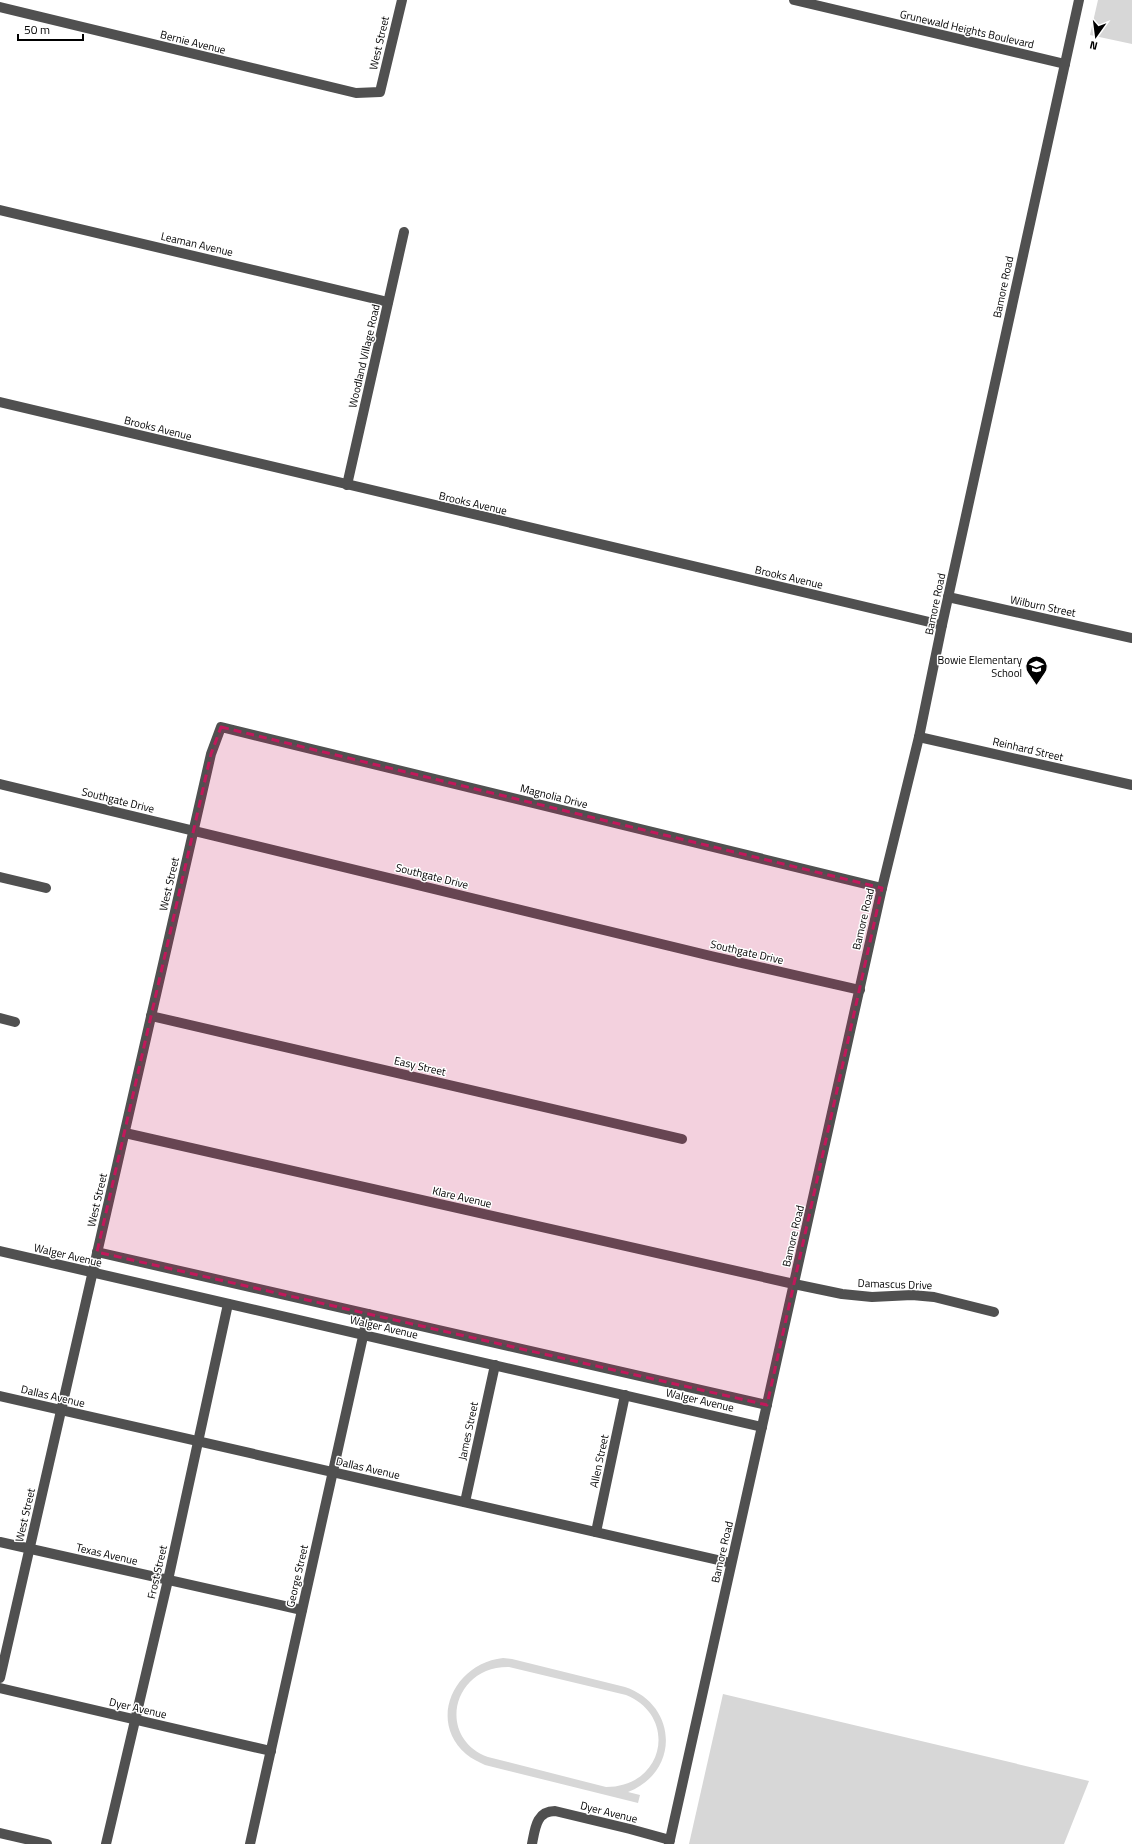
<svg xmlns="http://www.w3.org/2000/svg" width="1132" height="1844" viewBox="0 0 1132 1844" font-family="'Titillium Web',sans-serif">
  <rect width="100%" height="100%" fill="#fff"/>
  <g fill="#d7d7d7" fill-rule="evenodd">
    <polygon points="1098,0 1132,0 1132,44 1090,35"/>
    <path d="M 503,1658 L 512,1659 L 625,1687 C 678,1705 680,1772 628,1792 L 640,1795 L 638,1803 L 485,1765 C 479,1762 472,1759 466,1754 C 427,1720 455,1663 503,1658 ZM 509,1667 L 626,1695 C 678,1716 665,1787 606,1787 L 488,1757 C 436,1738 452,1666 509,1667 Z"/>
    <polygon points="723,1694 1089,1781 1064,1844 689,1844"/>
  </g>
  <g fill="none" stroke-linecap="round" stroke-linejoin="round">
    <g stroke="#505050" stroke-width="10">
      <polyline points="794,0 1065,64"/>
      <polyline points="0,7 356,93 380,92 402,0"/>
      <polyline points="0,210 388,302"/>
      <polyline points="0,402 942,625"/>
      <polyline points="347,485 404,232"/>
      <polyline points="948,597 1132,638"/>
      <polyline points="919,737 1132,785"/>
      <polyline points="0,784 711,956 860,990"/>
      <polyline points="0,877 46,888"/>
      <polyline points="151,1016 682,1139"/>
      <polyline points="0,1018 15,1022"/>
      <polyline points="125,1133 794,1284 842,1294 872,1297 912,1295 934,1297 994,1312"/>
      <polyline points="0,1251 762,1427"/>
      <polyline points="97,1252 767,1405"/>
      <polyline points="0,1396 731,1563"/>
      <polyline points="465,1502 495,1365"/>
      <polyline points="596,1532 625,1395"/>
      <polyline points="0,1542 302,1610"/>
      <polyline points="0,1678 211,754 221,727 882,888"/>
      <polyline points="0,1688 271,1751"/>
      <polyline points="0,1833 47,1844"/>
      <polyline points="106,1844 168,1580 228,1304"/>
      <polyline points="250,1844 368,1314"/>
      <path d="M 532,1844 C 535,1829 536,1811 555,1811 L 630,1829 L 670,1840"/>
      <polyline points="669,1844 882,888 919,737 942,625 1079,0"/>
    </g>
  </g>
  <path fill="#c2185b" fill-opacity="0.2" stroke="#c2185b" stroke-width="3" stroke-dasharray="8 5" stroke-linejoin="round" d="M 221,727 L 882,888 L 767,1405 L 97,1252 L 211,754 Z"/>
  <defs>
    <symbol id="school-pin" viewBox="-11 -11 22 30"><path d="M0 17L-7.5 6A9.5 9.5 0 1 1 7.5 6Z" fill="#000" stroke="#fff"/><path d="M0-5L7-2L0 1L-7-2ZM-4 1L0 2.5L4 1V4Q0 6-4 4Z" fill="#fff"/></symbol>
  </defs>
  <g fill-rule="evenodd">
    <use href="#school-pin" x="1024" y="654" width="25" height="34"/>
  </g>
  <g text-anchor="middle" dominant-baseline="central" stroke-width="3" stroke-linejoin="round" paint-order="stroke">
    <g font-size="11" fill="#000" stroke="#fff">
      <text transform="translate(967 29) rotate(13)">Grunewald Heights Boulevard</text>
      <text transform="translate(193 42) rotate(14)">Bernie Avenue</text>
      <text transform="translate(379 43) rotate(-77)">West Street</text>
      <text transform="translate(197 244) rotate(13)">Leaman Avenue</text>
      <text transform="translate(1003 287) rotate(-78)">Bamore Road</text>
      <text transform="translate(364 356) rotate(-77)">Woodland Village Road</text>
      <text transform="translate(158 428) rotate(14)">Brooks Avenue</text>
      <text transform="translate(473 503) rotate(13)">Brooks Avenue</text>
      <text transform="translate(789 577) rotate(13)">Brooks Avenue</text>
      <text transform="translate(935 604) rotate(-78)">Bamore Road</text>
      <text transform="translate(1043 606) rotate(12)">Wilburn Street</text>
      <text transform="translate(1028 749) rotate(13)">Reinhard Street</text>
      <text transform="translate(554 796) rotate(14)">Magnolia Drive</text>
      <text transform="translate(118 800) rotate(14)">Southgate Drive</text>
      <text transform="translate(432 876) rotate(14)">Southgate Drive</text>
      <text transform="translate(169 884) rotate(-77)">West Street</text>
      <text transform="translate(863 919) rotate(-77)">Bamore Road</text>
      <text transform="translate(747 952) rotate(13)">Southgate Drive</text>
      <text transform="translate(420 1066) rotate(13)">Easy Street</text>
      <text transform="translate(462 1197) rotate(13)">Klare Avenue</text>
      <text transform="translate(97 1200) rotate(-77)">West Street</text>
      <text transform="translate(793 1236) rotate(-77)">Bamore Road</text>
      <text transform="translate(68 1255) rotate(13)">Walger Avenue</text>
      <text transform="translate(895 1284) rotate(2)">Damascus Drive</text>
      <text transform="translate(384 1327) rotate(13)">Walger Avenue</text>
      <text transform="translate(53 1396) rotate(13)">Dallas Avenue</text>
      <text transform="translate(700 1400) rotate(13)">Walger Avenue</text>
      <text transform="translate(468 1431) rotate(-78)">James Street</text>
      <text transform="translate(599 1461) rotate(-78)">Allen Street</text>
      <text transform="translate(368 1468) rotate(13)">Dallas Avenue</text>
      <text transform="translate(25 1515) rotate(-77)">West Street</text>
      <text transform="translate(722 1552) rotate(-77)">Bamore Road</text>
      <text transform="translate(107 1554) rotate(13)">Texas Avenue</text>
      <text transform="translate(157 1572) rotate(-77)">Frost Street</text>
      <text transform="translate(297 1576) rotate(-77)">George Street</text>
      <text transform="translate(138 1708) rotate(13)">Dyer Avenue</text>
      <text transform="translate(609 1812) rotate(14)">Dyer Avenue</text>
    </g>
    <g font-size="11" fill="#000" stroke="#fff" text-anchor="end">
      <text x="1022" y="660">Bowie Elementary<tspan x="1022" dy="13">School</tspan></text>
    </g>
  </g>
  <g transform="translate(1096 36) rotate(194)" stroke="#ffffff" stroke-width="3" paint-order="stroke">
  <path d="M0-3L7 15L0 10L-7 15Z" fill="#000000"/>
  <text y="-6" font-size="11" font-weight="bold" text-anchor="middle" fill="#000000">N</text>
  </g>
  <path d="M18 34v6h65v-6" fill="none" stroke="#000000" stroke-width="2"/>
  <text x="24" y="34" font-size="12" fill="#000000" stroke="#ffffff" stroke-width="3" paint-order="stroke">50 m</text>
</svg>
